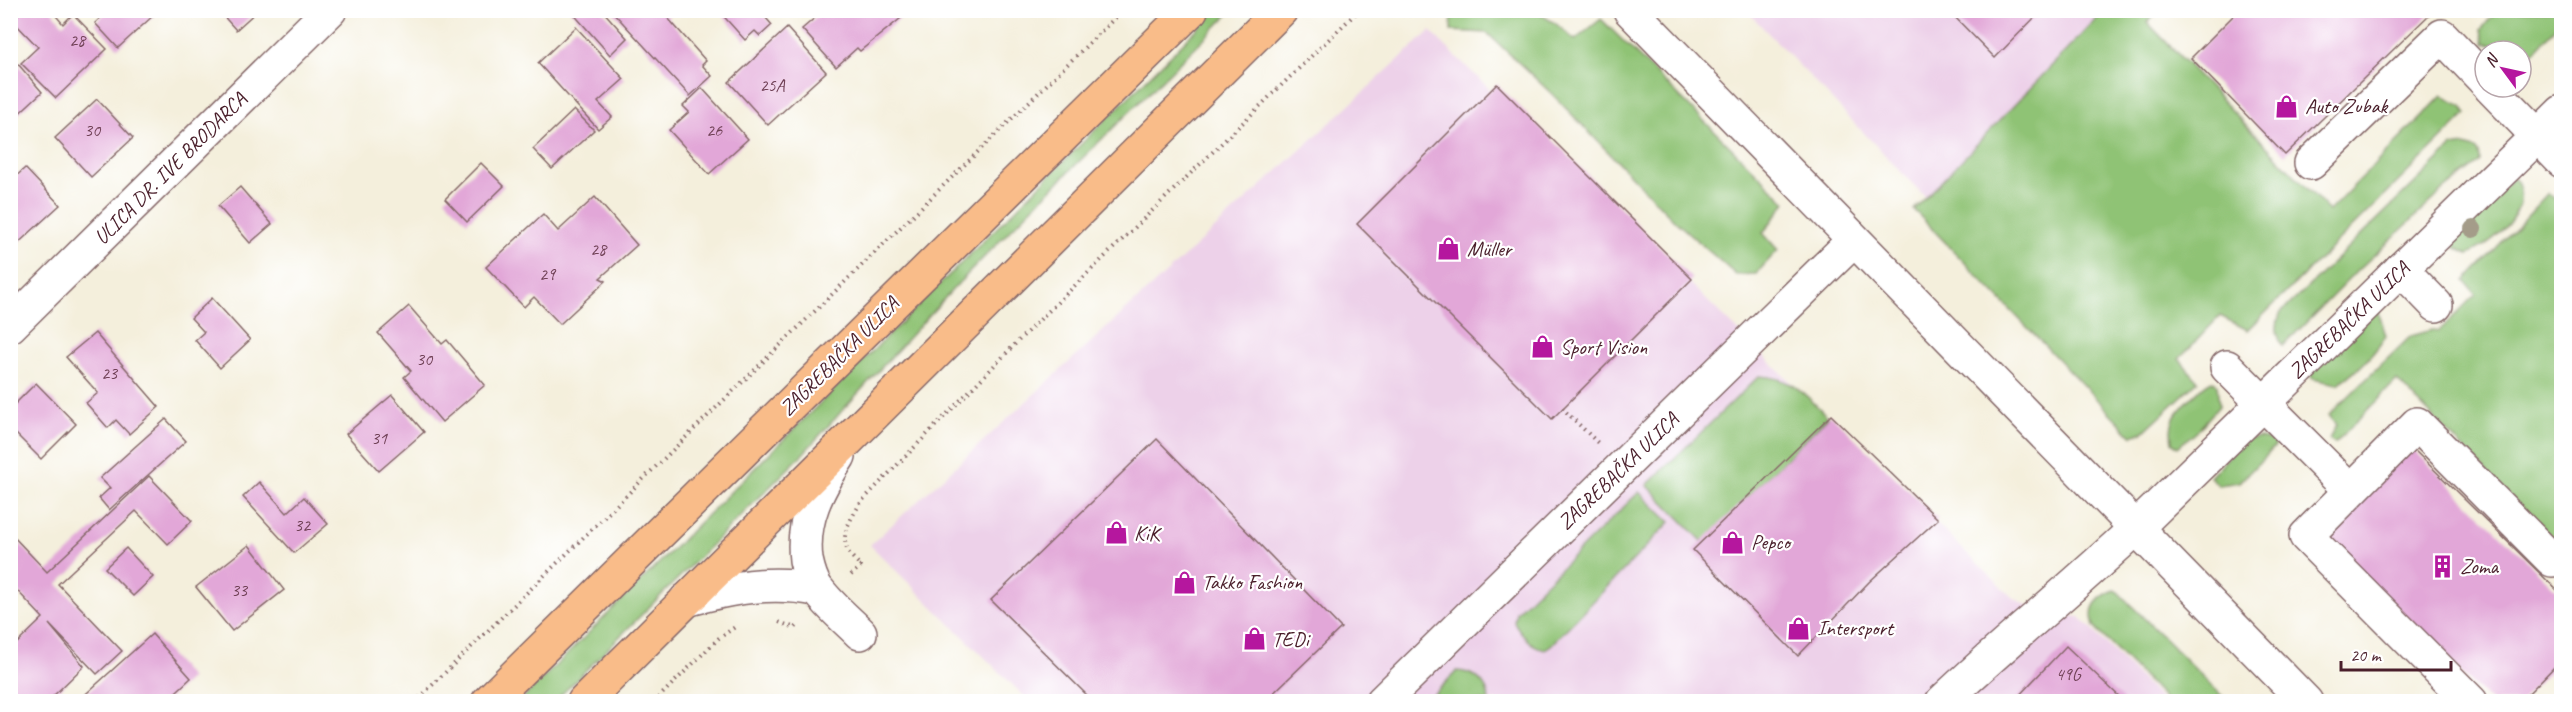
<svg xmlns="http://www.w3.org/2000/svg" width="2572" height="712" viewBox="0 0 2572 712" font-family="Caveat,sans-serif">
  <rect width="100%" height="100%" fill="#fff"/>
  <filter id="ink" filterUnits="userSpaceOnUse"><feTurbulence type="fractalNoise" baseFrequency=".0167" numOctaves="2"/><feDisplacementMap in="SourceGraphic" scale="12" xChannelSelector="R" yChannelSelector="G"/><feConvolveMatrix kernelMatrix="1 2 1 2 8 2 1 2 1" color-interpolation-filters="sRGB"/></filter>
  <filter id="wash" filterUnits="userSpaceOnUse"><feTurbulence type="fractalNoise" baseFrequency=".008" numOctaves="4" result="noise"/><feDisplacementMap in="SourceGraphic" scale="24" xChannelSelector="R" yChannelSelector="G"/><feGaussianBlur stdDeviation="1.35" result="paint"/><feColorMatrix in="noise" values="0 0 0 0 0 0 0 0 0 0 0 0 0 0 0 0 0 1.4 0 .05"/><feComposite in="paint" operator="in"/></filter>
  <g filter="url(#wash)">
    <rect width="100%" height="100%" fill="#f4efdc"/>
    <g fill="#edd1e9">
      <polygon points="1747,11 2117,11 1928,200"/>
      <polygon points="1430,31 2012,597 2042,613 2080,617 2162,701 1029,701 870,545"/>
    </g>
    <g fill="#8fc374" stroke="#6c7150" stroke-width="1.5">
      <polygon points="1216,10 1232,11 1034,206 954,288 801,456 555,701 520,701"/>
      <polygon points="1452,11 1535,11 1555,23 1575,40 1601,19 1786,202 1763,233 1778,250 1756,274 1736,275 1676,222 1552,94 1487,33 1451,31"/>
      <polygon points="2104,11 2159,11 2147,22 2329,211 2442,96 2462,106 2467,114 2248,330 2220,316 2179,359 2198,381 2143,432 2132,436 1914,210"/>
      <polygon points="2496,11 2561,11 2561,22 2525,61 2521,60 2521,51 2506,51 2501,46 2485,44 2481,30"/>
      <path d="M 2465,145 C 2477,148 2480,150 2480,162 L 2444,190 L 2358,270 L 2283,346 C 2276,335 2275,326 2280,314 L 2452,147 Z"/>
      <path d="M 2514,177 C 2537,205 2494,244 2468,254 L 2456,248 L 2447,240 Z"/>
      <polygon points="2548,193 2561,204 2561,549 2397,380 2335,443 2329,439 2336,425 2329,415 2411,336 2432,330 2438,332 2476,294 2465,281"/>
      <path d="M 2378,309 L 2386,336 C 2373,355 2357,373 2337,384 L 2313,379 L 2310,375 Z"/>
      <path d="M 1759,376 C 1795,378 1803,393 1828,417 L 1703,542 L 1647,485 Z"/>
      <path d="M 2212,381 L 2217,384 L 2219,406 L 2200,428 L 2178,447 L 2172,442 C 2171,434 2170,426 2174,418 C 2180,408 2201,386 2212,381 Z"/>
      <polygon points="2259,438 2272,440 2276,445 2240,482 2219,485 2210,477 2245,439"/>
      <path d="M 1639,492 L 1670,522 L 1551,645 L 1545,649 C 1529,646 1522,635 1514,622 L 1516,612 Z"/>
      <path d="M 2114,590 L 2118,592 L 2227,701 L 2167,701 L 2094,627 C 2088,608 2095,599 2114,590 Z"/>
      <path d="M 1457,671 C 1475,672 1488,683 1489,701 L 1427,701 Z"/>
    </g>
    <g id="blocks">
      <g fill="#e2a7d8">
        <polygon points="22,10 51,10 63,24 73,14 107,49 56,98 21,63 38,47 12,20"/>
        <polygon points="109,10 152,10 155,14 118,48 95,23"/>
        <polygon points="218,10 258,10 236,30"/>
        <polygon points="570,10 602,10 627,38 610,55"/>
        <polygon points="611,10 674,10 667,17 706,61 702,65 712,76 690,96"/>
        <polygon points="718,10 759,10 772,25 760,36 755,31 745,40"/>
        <polygon points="824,10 911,10 860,51 857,48 836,67 802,29"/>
        <polygon points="1948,10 2042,10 1995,58"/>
        <polygon points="2239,10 2427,10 2430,14 2285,155 2191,58"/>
        <polygon points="576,27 624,79 598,102 612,117 598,129 538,63"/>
        <polygon points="787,28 826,72 768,125 729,82"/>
        <polygon points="18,64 42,92 13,119 10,116 10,71"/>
        <polygon points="1497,84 1692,279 1552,419 1357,224"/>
        <polygon points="702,88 748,139 709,174 669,130 689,112 683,106"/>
        <polygon points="97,99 133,138 91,177 55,138"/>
        <polygon points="574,110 594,130 552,169 533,149"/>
        <polygon points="481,163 504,186 467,222 445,199"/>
        <polygon points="25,168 60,205 15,246 10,241 10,182"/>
        <polygon points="240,187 272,224 250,243 218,206"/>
        <polygon points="595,197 637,245 600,278 606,281 560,324 534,297 524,307 486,267 543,214 558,231"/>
        <polygon points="212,298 250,340 220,368 195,340 204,332 191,318"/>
        <polygon points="409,306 442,344 447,340 485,385 442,422 404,377 411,371 378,333"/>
        <polygon points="95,333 159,407 129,434 116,420 108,428 86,403 98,393 66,357"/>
        <polygon points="36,383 76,424 41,459 10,428 10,409"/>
        <polygon points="392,395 424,432 379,471 346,434"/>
        <polygon points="1831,415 1938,519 1869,582 1798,656 1693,550"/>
        <polygon points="166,419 186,441 109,510 99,498 110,488 100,478"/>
        <polygon points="1157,439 1341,628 1264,702 1094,702 991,600"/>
        <polygon points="2411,447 2562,595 2562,659 2520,702 2491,702 2323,537"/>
        <polygon points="149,476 192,521 168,544 136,511 58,584 122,651 97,674 49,624 84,666 47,702 11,702 10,650 43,618 10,583 10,533 47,572"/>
        <polygon points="259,482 287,513 304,497 328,524 294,553 243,497"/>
        <polygon points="249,545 284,590 232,631 196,587"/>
        <polygon points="126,548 153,577 133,596 105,568"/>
        <polygon points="152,634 191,678 165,702 77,702"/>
        <polygon points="2066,646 2125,702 2013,702"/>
      </g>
    </g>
  </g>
  <g filter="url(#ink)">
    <use href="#blocks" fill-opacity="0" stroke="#866869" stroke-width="1.5"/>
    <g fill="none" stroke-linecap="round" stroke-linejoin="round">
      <defs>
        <g id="minor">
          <polyline points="1630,10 2306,702"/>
          <polyline points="2490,87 2562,161"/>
          <polyline points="2311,163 2442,36 2485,81"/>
          <polyline points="2401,269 2436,305"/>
          <polyline points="10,326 330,10"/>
          <polyline points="2227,367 2350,490"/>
          <path d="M 839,456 C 818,489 801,519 806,560 C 808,569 811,582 818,590 C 830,606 846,619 860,633"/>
          <path d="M 686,600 C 730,588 770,580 816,589"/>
          <polyline points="1382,702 1854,240"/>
          <path d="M 1942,702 C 2005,642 2073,588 2136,528 L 2562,112"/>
          <polyline points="2471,702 2306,536 2417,424 2552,560"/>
        </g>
        <g id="major">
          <polyline points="488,702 1191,10"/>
          <polyline points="584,702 1281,10"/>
        </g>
      </defs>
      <use href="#minor" stroke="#866869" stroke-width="36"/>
      <use href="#major" stroke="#866869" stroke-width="36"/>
      <g stroke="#866869" stroke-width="4" stroke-dasharray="1.5 4.5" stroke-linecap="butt">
        <polyline points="1562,408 1598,443"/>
        <path d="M 851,575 L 861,566 C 857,562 850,556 848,551 C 839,534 853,515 862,501 L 1025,334 L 1359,10"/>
        <polyline points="779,622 795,628 799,624"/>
        <polyline points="415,702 1123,10"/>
        <polyline points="654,702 719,638 735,627"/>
      </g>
      <use href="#minor" stroke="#fff" stroke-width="33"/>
      <use href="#major" stroke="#f9bc89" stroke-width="33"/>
    </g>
    <circle fill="#a49c89" cx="2473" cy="229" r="9"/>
  </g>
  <defs>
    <symbol id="shop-bare" viewBox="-9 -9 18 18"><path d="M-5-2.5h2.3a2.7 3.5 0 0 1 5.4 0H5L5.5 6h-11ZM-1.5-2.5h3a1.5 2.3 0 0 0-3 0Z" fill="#b5179e" stroke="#fff" stroke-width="2.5" paint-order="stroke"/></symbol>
    <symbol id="building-bare" viewBox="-9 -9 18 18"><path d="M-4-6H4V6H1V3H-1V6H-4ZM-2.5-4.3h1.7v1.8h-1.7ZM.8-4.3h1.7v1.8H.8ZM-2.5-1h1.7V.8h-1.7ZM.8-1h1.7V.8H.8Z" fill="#b5179e" stroke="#fff" stroke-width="2.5" paint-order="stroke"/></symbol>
  </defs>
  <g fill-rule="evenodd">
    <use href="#shop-bare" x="2270" y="90" width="33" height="33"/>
    <use href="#shop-bare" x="1432" y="232" width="33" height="33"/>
    <use href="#shop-bare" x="1526" y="330" width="33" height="33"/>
    <use href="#shop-bare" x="1100" y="516" width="33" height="33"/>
    <use href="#shop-bare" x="1716" y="526" width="33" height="33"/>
    <use href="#building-bare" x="2426" y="550" width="33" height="33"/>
    <use href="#shop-bare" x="1168" y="566" width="33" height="33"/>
    <use href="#shop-bare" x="1782" y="612" width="33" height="33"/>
    <use href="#shop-bare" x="1238" y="622" width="33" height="33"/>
  </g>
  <g text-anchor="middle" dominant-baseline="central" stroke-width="4.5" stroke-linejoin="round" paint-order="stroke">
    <g font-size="18" fill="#704156">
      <text x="77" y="40">28</text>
      <text x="772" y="85">25A</text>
      <text x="92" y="130">30</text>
      <text x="714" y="130">26</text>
      <text x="598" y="249">28</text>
      <text x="547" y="274">29</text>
      <text x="424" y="359">30</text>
      <text x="109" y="373">23</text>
      <text x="379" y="438">31</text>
      <text x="302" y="525">32</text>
      <text x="239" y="590">33</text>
      <text x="2068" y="674">49G</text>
    </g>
    <g font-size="21" fill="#4a1f2b" stroke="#fff" text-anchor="start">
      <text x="2305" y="106">Auto Zubak</text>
      <text x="1467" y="249">Müller</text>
      <text x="1560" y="347">Sport Vision</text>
      <text x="1134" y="533">KiK</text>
      <text x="1751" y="542">Pepco</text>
      <text x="2460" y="566">Zoma</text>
      <text x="1202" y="582">Takko Fashion</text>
      <text x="1817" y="628">Intersport</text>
      <text x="1272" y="639">TEDi</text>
    </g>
    <g font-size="21" fill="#4a1f2b" stroke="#fff">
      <text transform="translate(170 168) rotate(-45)">ULICA DR. IVE BRODARCA</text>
      <text transform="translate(2349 320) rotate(-44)">ZAGREBAČKA ULICA</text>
      <text transform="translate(839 356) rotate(-45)">ZAGREBAČKA ULICA</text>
      <text transform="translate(1618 471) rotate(-44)">ZAGREBAČKA ULICA</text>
    </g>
  </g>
  <rect width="2572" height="712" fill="none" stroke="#fff" stroke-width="36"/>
  <g transform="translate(2503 69) rotate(303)"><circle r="28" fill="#ffffff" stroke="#b7a5aa" stroke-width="1.5"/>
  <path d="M0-4.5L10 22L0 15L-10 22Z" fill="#b5179e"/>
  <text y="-9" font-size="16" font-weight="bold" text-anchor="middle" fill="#4a1f2b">N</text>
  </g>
  <path d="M2341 661v9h110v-9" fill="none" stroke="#4a1f2b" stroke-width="3"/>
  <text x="2350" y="661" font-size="18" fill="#4a1f2b" stroke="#ffffff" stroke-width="4.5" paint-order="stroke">20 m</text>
</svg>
